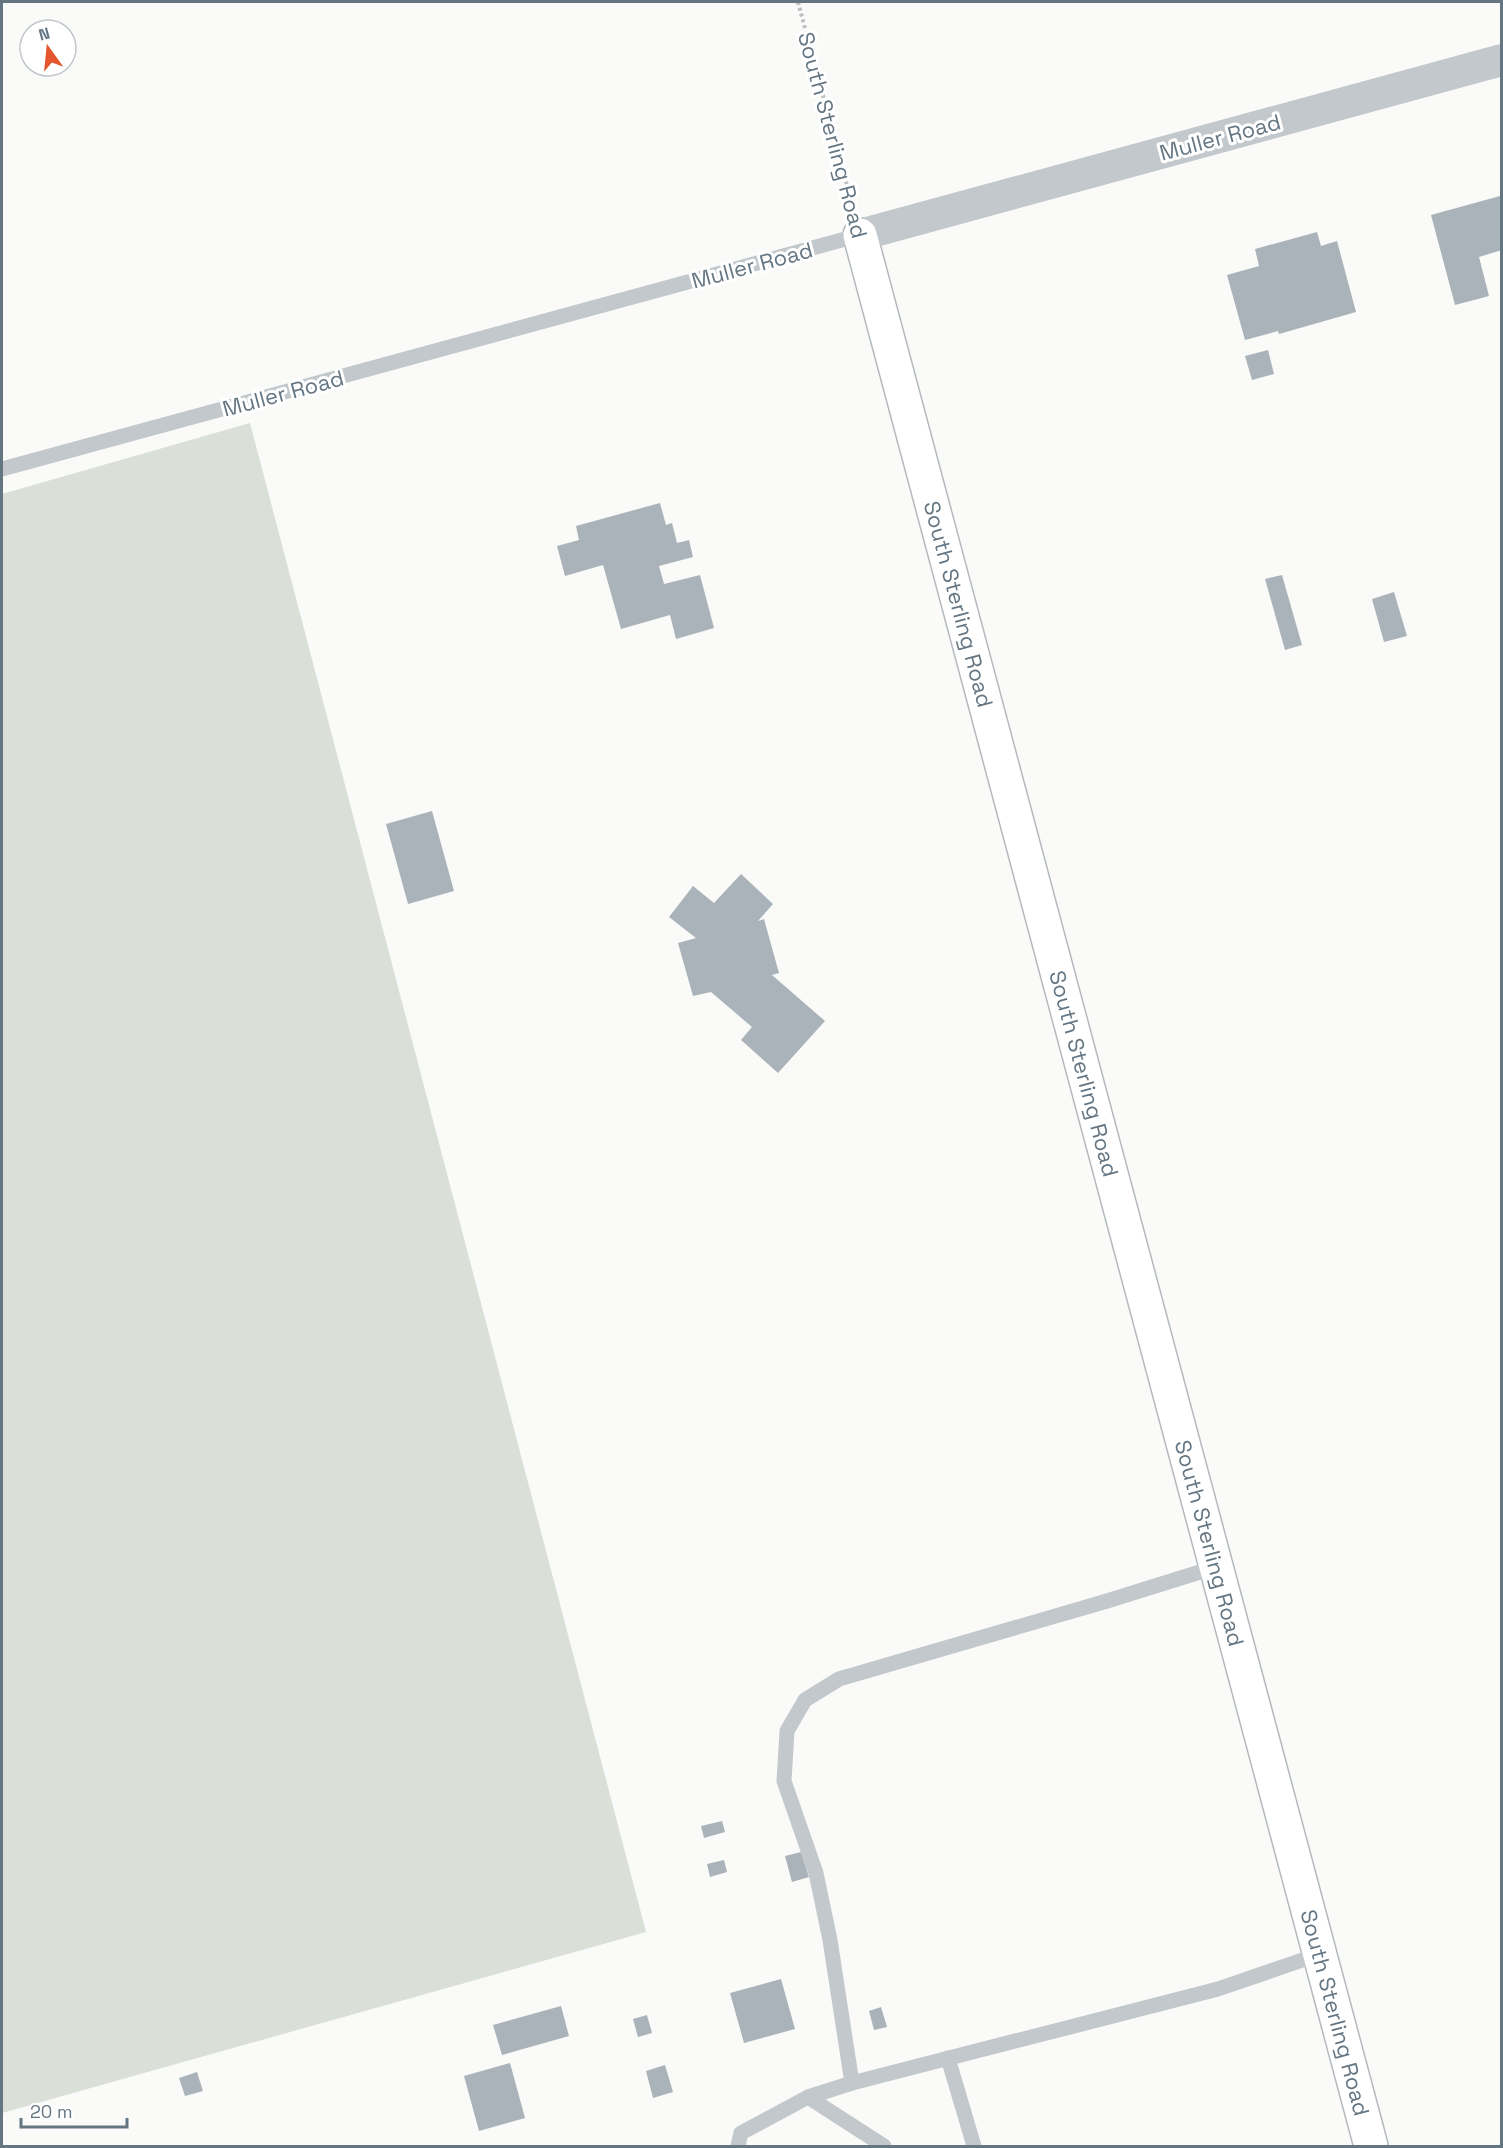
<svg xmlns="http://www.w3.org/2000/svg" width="1503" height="2148" viewBox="0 0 1503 2148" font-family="'Space Grotesk',sans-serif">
  <rect width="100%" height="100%" fill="#fafaf8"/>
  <polygon fill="#dadfd7" points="250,423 646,1932 2,2113 2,494"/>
  <g fill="#aab3b9">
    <polygon points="1500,196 1502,250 1479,257 1489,296 1455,305 1431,215"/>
    <polygon points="1317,232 1321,246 1337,241 1356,312 1279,334 1278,331 1245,340 1227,275 1259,266 1255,249"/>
    <polygon points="1268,350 1274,374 1252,380 1245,356"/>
    <polygon points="660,503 666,525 672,523 677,543 689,540 693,557 659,566 664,584 700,575 714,628 676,639 670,615 621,629 603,565 565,576 557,546 579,540 576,526"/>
    <polygon points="1282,575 1302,645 1285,650 1265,579"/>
    <polygon points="1394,592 1407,636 1384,642 1372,599"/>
    <polygon points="432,811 454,891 408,904 386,824"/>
    <polygon points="741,874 773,904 758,921 764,919 779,973 772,975 825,1021 778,1073 741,1040 752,1027 711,992 693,996 678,943 696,938 669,917 693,886 714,903"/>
    <polygon points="722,1821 725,1832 704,1838 701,1826"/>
    <polygon points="801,1852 809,1877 792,1882 785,1856"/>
    <polygon points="724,1860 727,1872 710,1877 707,1864"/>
    <polygon points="781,1979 795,2029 744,2043 730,1993"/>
    <polygon points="561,2006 569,2036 502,2055 493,2025"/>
    <polygon points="881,2007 887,2027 874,2030 869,2011"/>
    <polygon points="647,2015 652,2033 638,2037 633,2019"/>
    <polygon points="510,2063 525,2118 479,2131 464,2076"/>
    <polygon points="665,2065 673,2092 653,2098 646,2071"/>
    <polygon points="197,2072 203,2091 185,2096 179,2078"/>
  </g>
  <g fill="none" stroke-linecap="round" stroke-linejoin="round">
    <defs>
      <g id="secondary">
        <path id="s1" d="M 860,235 L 1371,2146"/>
      </g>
    </defs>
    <use href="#secondary" stroke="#b3babf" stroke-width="36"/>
    <polyline stroke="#bbbfc2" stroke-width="4" stroke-dasharray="3 3" stroke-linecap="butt" points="798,2 852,204"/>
    <g stroke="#c3c8cc" stroke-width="15">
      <polyline points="2,469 860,235"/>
      <polyline points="1216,1567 1107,1601 839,1679 805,1700 787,1731 784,1781 816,1873 830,1940 852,2083 1218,1989 1320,1954"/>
      <polyline points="948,2058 974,2146"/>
      <polyline points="808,2097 884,2146"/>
      <polyline points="738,2146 741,2133 808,2097 852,2083"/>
    </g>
    <polyline stroke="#c3c8cc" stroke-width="32" points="860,235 1502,60"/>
    <use href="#secondary" stroke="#fff" stroke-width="33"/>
  </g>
  <g text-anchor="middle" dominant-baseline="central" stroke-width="6" stroke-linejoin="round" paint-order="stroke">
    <g font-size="22" fill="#657683" stroke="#fff">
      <text transform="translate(833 135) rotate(75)">South Sterling Road</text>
      <text transform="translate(1220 137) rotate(-15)">Muller Road</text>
      <text transform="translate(752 265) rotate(-15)">Muller Road</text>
      <text transform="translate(283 393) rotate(-15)">Muller Road</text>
      <text stroke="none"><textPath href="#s1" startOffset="382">South Sterling Road</textPath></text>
      <text stroke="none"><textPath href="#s1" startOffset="868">South Sterling Road</textPath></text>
      <text stroke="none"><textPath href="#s1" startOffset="1354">South Sterling Road</textPath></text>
      <text stroke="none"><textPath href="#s1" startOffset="1840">South Sterling Road</textPath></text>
    </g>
  </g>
  <rect width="1503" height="2148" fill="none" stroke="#657683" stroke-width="6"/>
  <g transform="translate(48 48) rotate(345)"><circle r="28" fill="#ffffff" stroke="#c1c8cd" stroke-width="1.5"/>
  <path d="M0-4.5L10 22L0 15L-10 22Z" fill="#e4572e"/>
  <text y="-9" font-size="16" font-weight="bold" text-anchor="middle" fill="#657683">N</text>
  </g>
  <path d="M21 2118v9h106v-9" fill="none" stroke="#657683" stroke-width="3"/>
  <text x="30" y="2118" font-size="18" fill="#657683" stroke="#ffffff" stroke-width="4.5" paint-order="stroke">20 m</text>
</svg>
